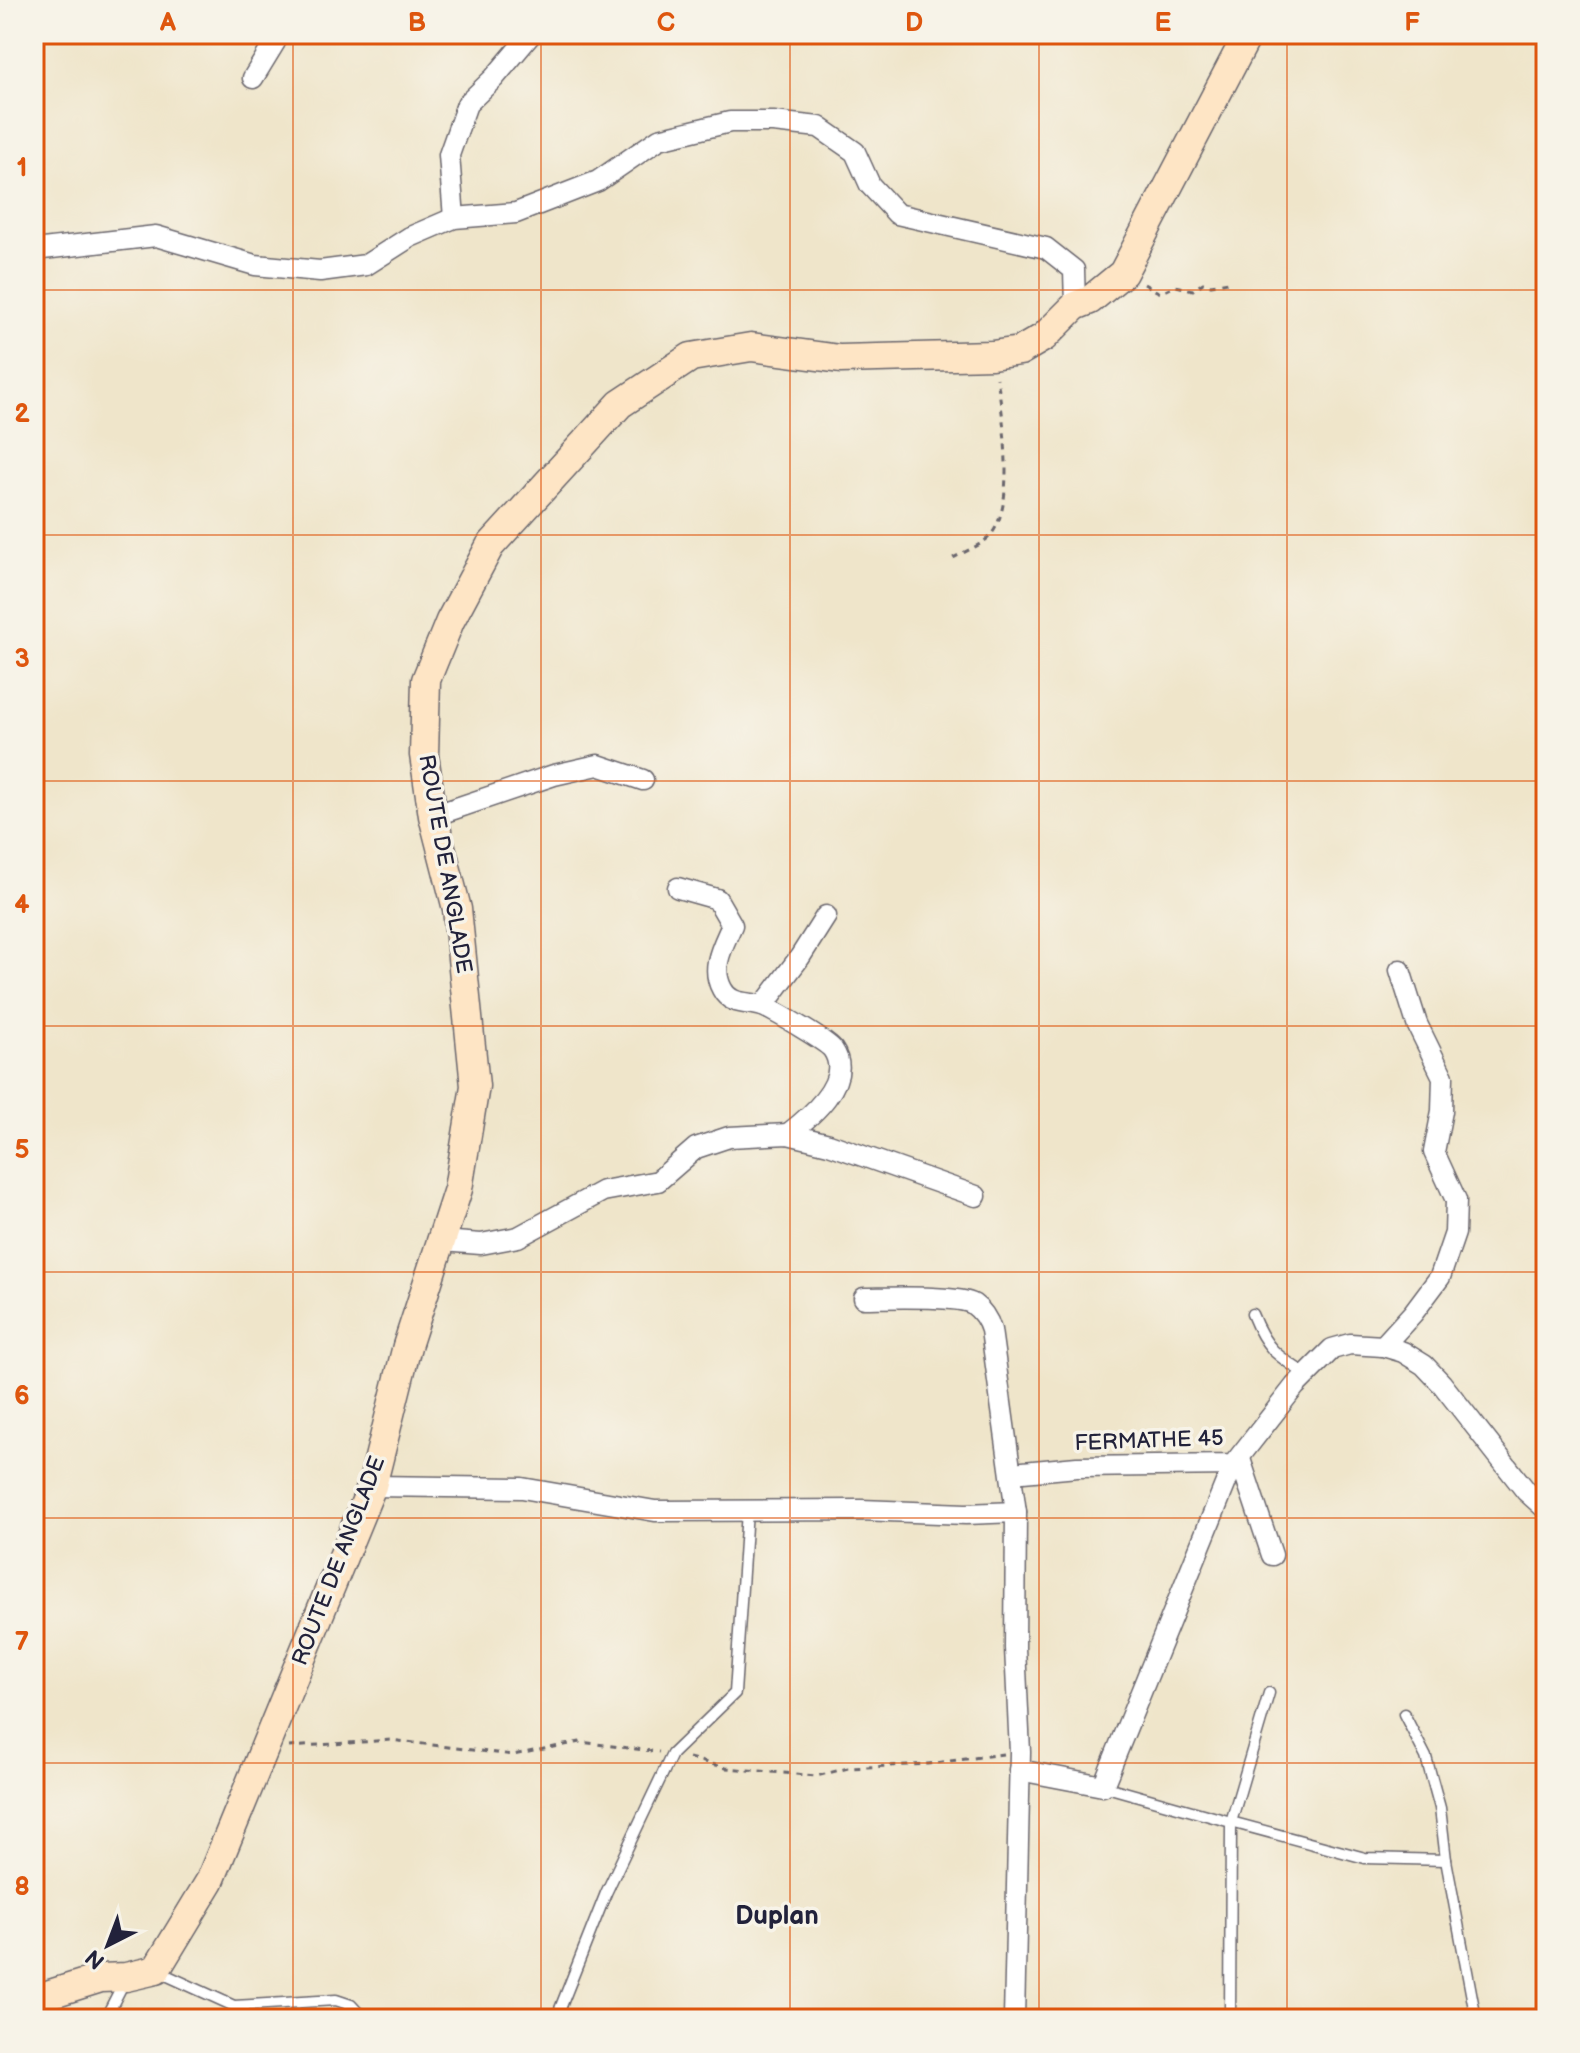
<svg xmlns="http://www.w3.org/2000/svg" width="1580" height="2053" viewBox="0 0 1580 2053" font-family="'Balsamiq Sans',sans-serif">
  <rect width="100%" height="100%" fill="#f7f3e8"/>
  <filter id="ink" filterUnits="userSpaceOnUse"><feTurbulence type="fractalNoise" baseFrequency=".0125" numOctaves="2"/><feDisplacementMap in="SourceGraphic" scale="16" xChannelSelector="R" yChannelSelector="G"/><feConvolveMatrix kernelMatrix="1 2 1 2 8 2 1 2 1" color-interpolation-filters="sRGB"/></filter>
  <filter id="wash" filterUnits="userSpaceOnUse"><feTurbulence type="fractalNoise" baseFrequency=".006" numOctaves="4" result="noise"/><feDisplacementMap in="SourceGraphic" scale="32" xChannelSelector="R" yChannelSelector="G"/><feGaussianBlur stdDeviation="1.8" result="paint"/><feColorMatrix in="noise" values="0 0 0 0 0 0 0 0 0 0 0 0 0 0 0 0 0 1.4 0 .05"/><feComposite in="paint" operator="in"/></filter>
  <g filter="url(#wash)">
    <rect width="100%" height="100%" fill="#efe5ca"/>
  </g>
  <g filter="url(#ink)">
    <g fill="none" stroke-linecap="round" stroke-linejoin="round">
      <defs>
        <g id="lane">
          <path d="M 1252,1314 C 1266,1349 1276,1355 1307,1375"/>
          <polyline points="1269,1693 1231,1822 1365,1858 1446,1860"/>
          <polyline points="1404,1714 1426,1757 1440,1808 1446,1860 1476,2019"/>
          <polyline points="1103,1786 1231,1822 1230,2019"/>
          <polyline points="157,1971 234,2006 336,2000 351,2005 364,2019"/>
          <polyline points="105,2019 124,1982"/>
          <polyline points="556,2019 606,1893 672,1754 735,1693 747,1511"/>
        </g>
        <g id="street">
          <polyline points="253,78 275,42 275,34"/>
          <polyline points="454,218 449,155 467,104 494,78 531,34"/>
          <polyline points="34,250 156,236 255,265 320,271 366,265 410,237 454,218 516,213 598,181 659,139 730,122 773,122 819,127 855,152 870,185 897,214 1046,248 1074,270 1075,306"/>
          <polyline points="433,816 554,775 598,765 643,780"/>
          <path d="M 678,888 L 717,899 L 732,925 C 723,946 710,967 722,989 C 731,1007 751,1001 765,1007 C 776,1012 828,1042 833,1050 C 854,1081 810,1117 788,1134"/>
          <polyline points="763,1006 800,957 826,916"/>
          <polyline points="442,1241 481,1244 518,1237 603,1191 658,1181 696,1148 729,1137 788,1134 829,1144 976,1196"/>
          <path d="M 864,1298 C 886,1298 958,1295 973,1304 C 983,1311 988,1320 991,1330 L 1016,1512 L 1015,1648 L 1020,1752 L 1014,2019"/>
          <polyline points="1383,1346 1413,1313 1440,1277 1455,1233 1456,1200 1434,1152 1442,1111 1443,1077 1417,1024 1400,970"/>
          <polyline points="1240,1459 1272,1555"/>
          <polyline points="1012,1473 1077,1467 1233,1465 1295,1386 1332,1349 1350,1344 1383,1346 1403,1352 1424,1365 1442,1384 1526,1491 1546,1509"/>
          <polyline points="372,1486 522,1488 655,1511 861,1510 966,1514 1016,1512"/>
          <polyline points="1019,1770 1103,1786 1233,1465"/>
        </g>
        <polyline id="secondary" points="34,1999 101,1978 126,1977 156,1970 210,1881 372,1486 407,1346 458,1189 475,1086 457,909 433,816 424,755 426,680 450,621 490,546 620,404 691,357 751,347 840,359 992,355 1020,351 1044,337 1075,306 1090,300 1123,273 1248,34"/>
      </defs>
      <use href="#lane" stroke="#6a666d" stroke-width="13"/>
      <use href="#street" stroke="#6a666d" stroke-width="23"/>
      <use href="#secondary" stroke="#6a666d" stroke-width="31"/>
      <g stroke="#6a666d" stroke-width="3" stroke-dasharray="6 6" stroke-linecap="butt">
        <path d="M 1144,284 C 1166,296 1156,294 1176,286 L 1193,290 L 1203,283 L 1211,285 L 1228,282"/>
        <path d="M 953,558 C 964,552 982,545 990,536 C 1017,504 1003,416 997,378"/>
        <polyline points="289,1747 391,1740 513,1755 580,1742 659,1752"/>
        <polyline points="689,1758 726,1768 817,1776 848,1768 928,1764 1003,1754"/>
      </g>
      <use href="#lane" stroke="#fff" stroke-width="10"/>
      <use href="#street" stroke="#fff" stroke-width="20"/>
      <use href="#secondary" stroke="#fee5c5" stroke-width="28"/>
    </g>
  </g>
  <path fill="none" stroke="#de560e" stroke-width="2" stroke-opacity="0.55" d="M 293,34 L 293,2019M 541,34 L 541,2019M 790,34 L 790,2019M 1039,34 L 1039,2019M 1287,34 L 1287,2019M 34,290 L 1546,290M 34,535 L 1546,535M 34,781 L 1546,781M 34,1026 L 1546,1026M 34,1272 L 1546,1272M 34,1518 L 1546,1518M 34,1763 L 1546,1763"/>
  <g text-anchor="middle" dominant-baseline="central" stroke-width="7" stroke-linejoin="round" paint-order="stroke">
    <g font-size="22" fill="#22223b" stroke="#f7f3e8">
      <text transform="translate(445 864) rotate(80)">ROUTE DE ANGLADE</text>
      <text transform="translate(1149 1441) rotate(-2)">FERMATHE 45</text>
      <text transform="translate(339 1561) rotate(-69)">ROUTE DE ANGLADE</text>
    </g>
    <g font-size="26" font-weight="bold" fill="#22223b" stroke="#f7f3e8">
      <text x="777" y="1916">Duplan</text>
    </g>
  </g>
  <rect width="1580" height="2053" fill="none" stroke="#f7f3e8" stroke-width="88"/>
  <g transform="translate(108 1945) rotate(222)" stroke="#f7f3e8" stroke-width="6" paint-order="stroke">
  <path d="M0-6L14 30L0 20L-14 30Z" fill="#22223b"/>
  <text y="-12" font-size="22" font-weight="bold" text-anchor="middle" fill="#22223b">N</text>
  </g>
  <rect x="44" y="44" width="1492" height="1965" fill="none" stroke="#de560e" stroke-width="3"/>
  <g font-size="26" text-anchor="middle" font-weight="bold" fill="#de560e">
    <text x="168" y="31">A</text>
    <text x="417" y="31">B</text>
    <text x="666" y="31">C</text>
    <text x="914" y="31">D</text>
    <text x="1163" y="31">E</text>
    <text x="1412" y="31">F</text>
    <text x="22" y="176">1</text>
    <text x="22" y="422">2</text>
    <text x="22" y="667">3</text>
    <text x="22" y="913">4</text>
    <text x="22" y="1158">5</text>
    <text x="22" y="1404">6</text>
    <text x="22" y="1650">7</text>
    <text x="22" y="1895">8</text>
  </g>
</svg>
